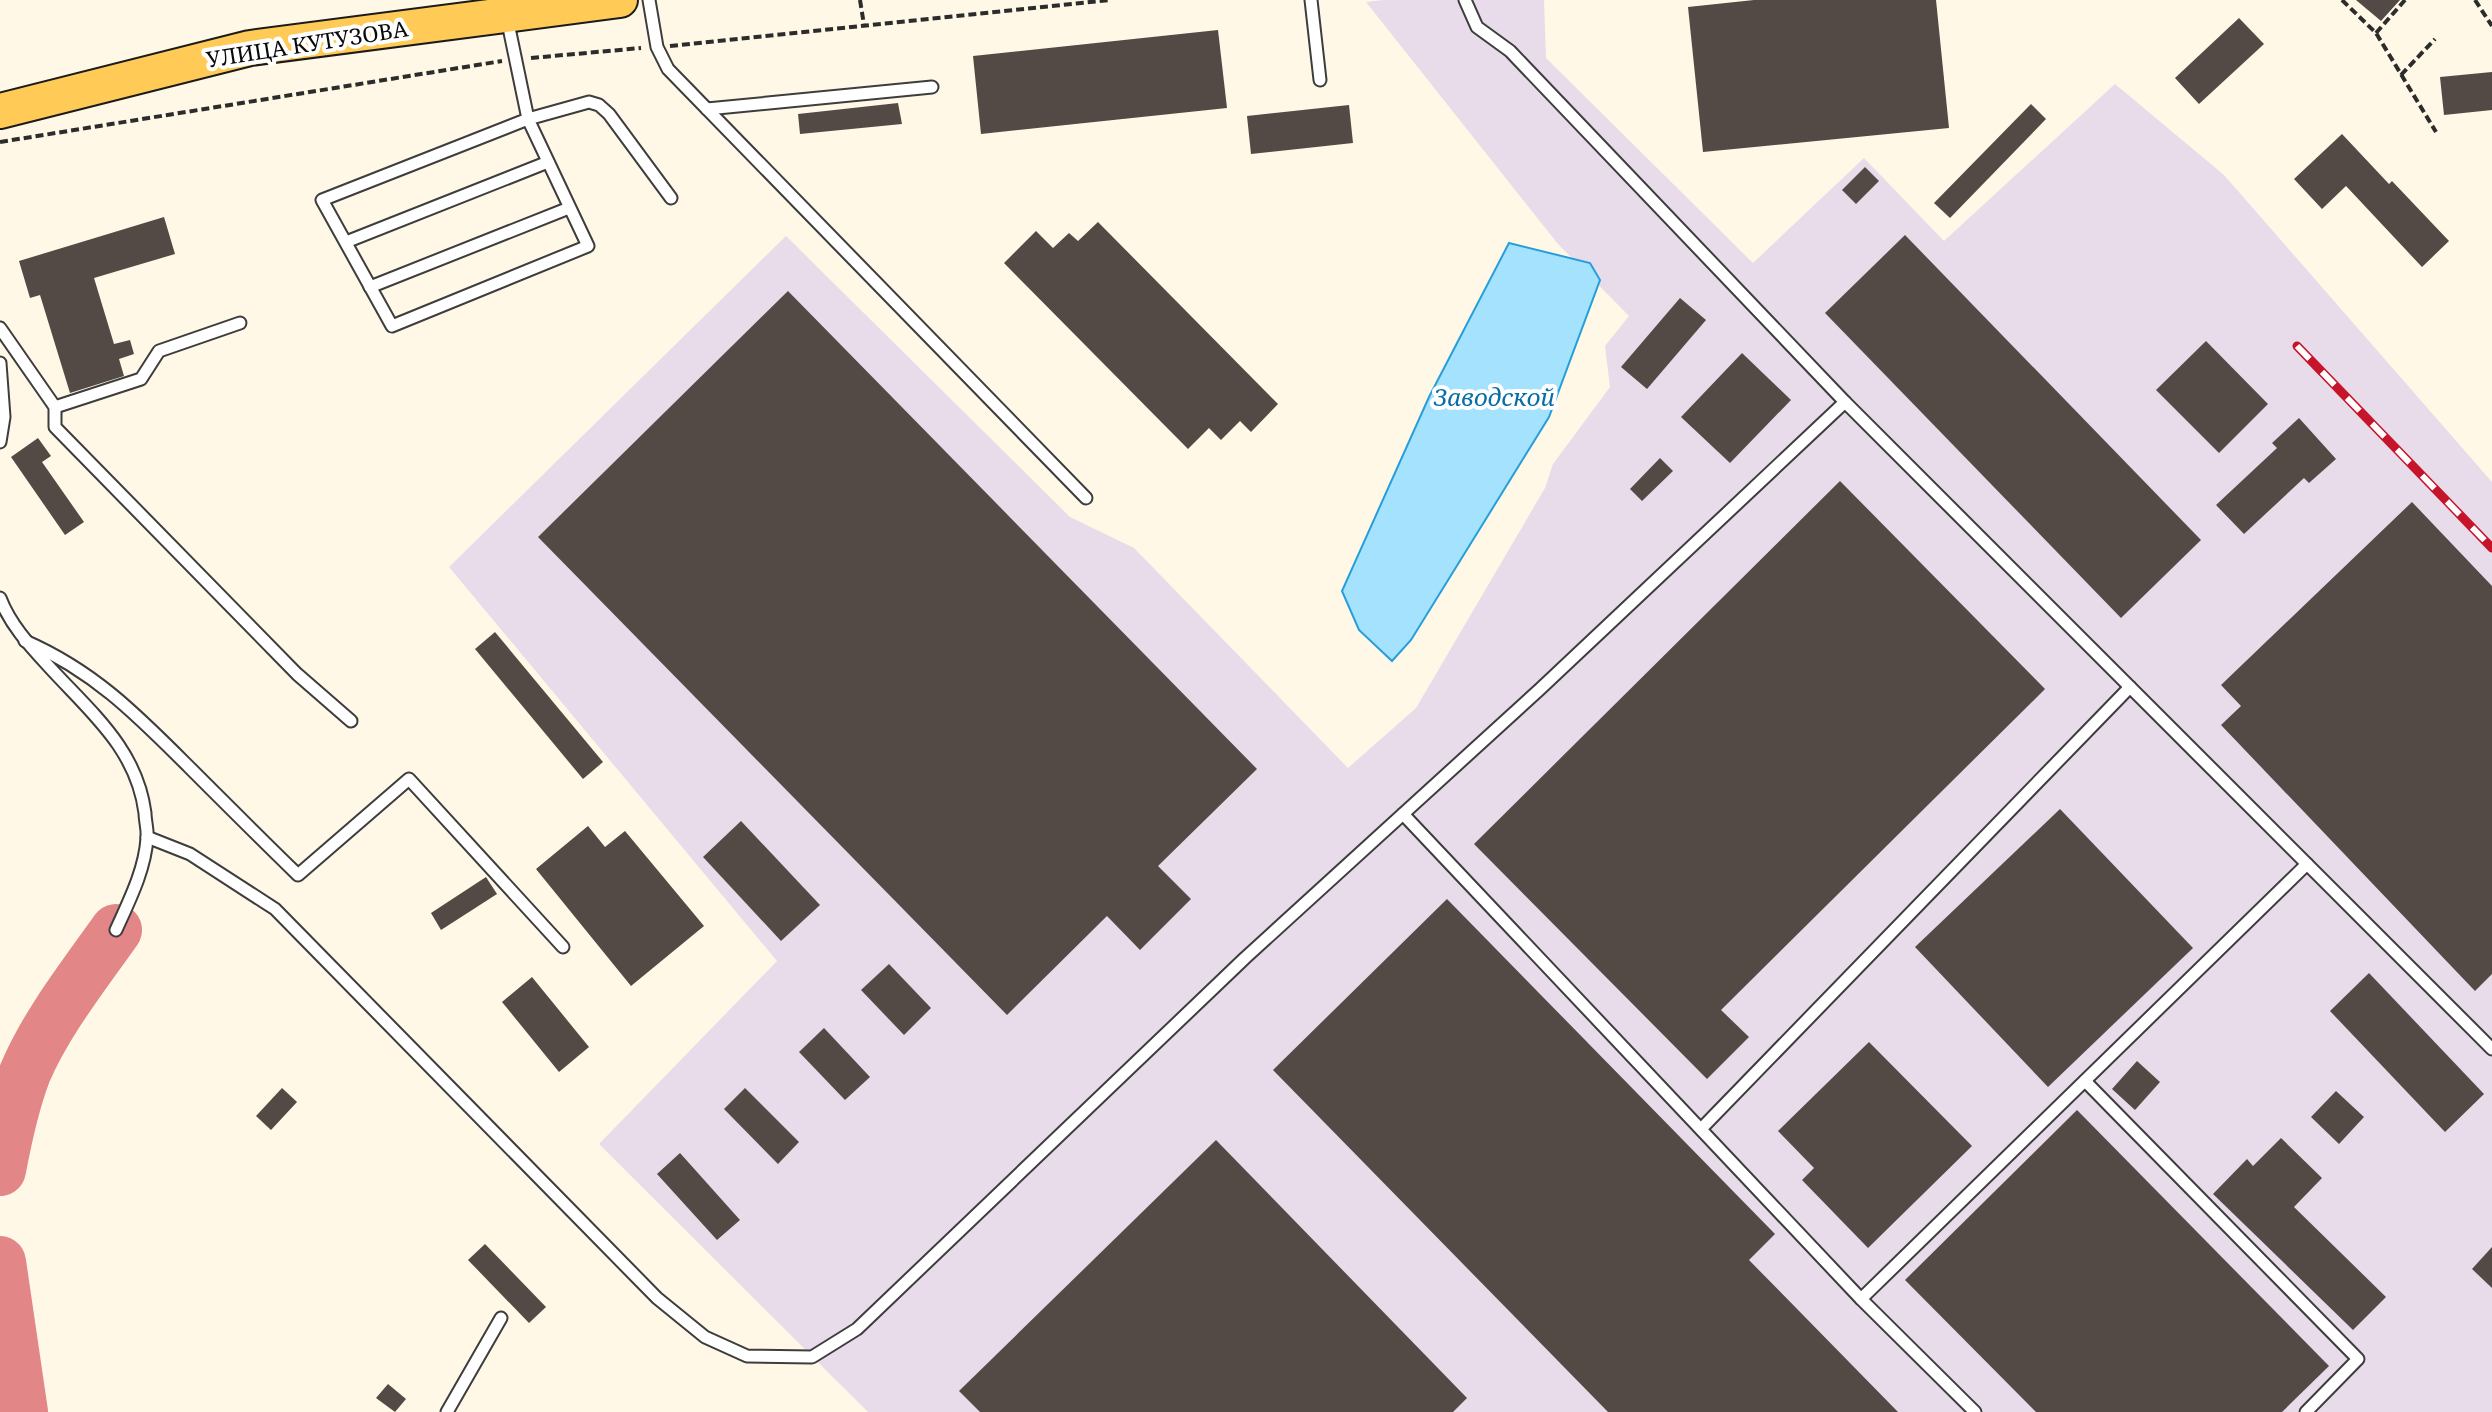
<svg xmlns="http://www.w3.org/2000/svg" width="2492" height="1412" viewBox="0 0 2492 1412" font-family="'Noto Serif',serif">
  <rect width="100%" height="100%" fill="#fff8e6"/>
  <polygon fill="#e8dcea" points="1384,0 1544,0 1546,58 1753,263 1864,158 1944,241 2115,84 2224,175 2492,482 2492,1412 868,1412 599,1144 777,961 449,567 786,236 1070,517 1134,548 1348,768 1416,708 1545,488 1553,464 1610,387 1605,346 1629,316 1558,244 1366,2"/>
  <polygon fill="#a5e2fd" stroke="#259edb" stroke-width="2" points="1509,243 1590,263 1600,280 1549,417 1411,640 1392,661 1359,630 1342,591 1429,397"/>
  <g fill="none" stroke-linecap="round" stroke-linejoin="round">
    <g stroke="#e28688" stroke-width="52">
      <path d="M 0,1170 C 6,1138 13,1104 25,1073 C 46,1023 85,974 116,930"/>
      <polyline points="0,1262 22,1412"/>
    </g>
  </g>
  <g fill="#534a45">
    <polygon points="1754,0 1936,0 1949,128 1703,152 1688,7"/>
    <polygon points="2356,0 2400,0 2381,21"/>
    <polygon points="2239,18 2264,44 2199,104 2175,78"/>
    <polygon points="1218,30 1227,108 981,134 973,56"/>
    <polygon points="2492,72 2492,110 2444,115 2440,77"/>
    <polygon points="898,103 902,124 800,134 798,114"/>
    <polygon points="2031,104 2046,119 1950,218 1934,203"/>
    <polygon points="1349,105 1353,143 1251,154 1247,116"/>
    <polygon points="2342,134 2389,184 2392,181 2449,241 2422,267 2346,186 2322,209 2294,179"/>
    <polygon points="1865,167 1879,181 1856,204 1842,190"/>
    <polygon points="164,217 175,254 94,278 114,344 130,340 134,354 119,359 124,376 70,393 40,295 30,298 19,261"/>
    <polygon points="1098,222 1278,404 1251,432 1240,421 1221,440 1209,428 1188,449 1004,263 1036,231 1053,248 1069,233 1078,241"/>
    <polygon points="1905,235 2201,540 2121,618 1825,313"/>
    <polygon points="788,291 1257,769 1158,866 1191,899 1140,950 1107,916 1007,1015 538,537"/>
    <polygon points="1680,298 1706,320 1647,389 1621,367"/>
    <polygon points="2206,341 2268,404 2219,453 2156,390"/>
    <polygon points="1742,353 1791,400 1730,463 1681,417"/>
    <polygon points="2299,418 2336,459 2309,483 2304,478 2244,534 2216,505 2277,448 2272,443"/>
    <polygon points="38,438 51,456 42,462 84,522 65,535 11,457"/>
    <polygon points="1660,458 1673,471 1642,501 1630,489"/>
    <polygon points="1840,481 2045,689 1721,1010 1749,1037 1707,1079 1474,844"/>
    <polygon points="2412,502 2492,586 2492,974 2475,991 2221,725 2241,706 2221,685"/>
    <polygon points="495,632 603,762 583,779 475,649"/>
    <polygon points="2060,809 2193,948 2048,1087 1915,947"/>
    <polygon points="741,821 820,905 781,941 703,857"/>
    <polygon points="588,826 605,847 625,831 704,926 631,986 536,869"/>
    <polygon points="486,877 497,894 441,930 431,913"/>
    <polygon points="1447,899 1775,1234 1749,1260 1898,1412 1608,1412 1273,1070"/>
    <polygon points="889,964 931,1008 904,1035 861,990"/>
    <polygon points="2369,973 2484,1094 2445,1132 2330,1011"/>
    <polygon points="532,977 589,1047 559,1072 502,1002"/>
    <polygon points="824,1028 870,1077 845,1100 799,1052"/>
    <polygon points="1869,1042 1972,1146 1868,1248 1802,1180 1814,1168 1778,1131"/>
    <polygon points="2137,1061 2160,1082 2135,1110 2112,1089"/>
    <polygon points="282,1088 297,1102 271,1130 256,1116"/>
    <polygon points="745,1088 799,1142 778,1164 724,1109"/>
    <polygon points="2336,1091 2364,1117 2339,1144 2311,1117"/>
    <polygon points="2077,1110 2329,1366 2282,1412 2036,1412 1905,1280"/>
    <polygon points="2281,1138 2322,1178 2294,1207 2386,1297 2353,1330 2213,1194 2247,1159 2253,1166"/>
    <polygon points="1216,1140 1467,1398 1453,1412 980,1412 959,1391"/>
    <polygon points="680,1153 740,1220 717,1240 657,1174"/>
    <polygon points="485,1244 546,1307 529,1323 468,1260"/>
    <polygon points="2492,1247 2492,1288 2472,1269"/>
    <polygon points="388,1384 406,1399 395,1412 376,1398"/>
  </g>
  <g fill="none" stroke-linecap="round" stroke-linejoin="round">
    <defs>
      <g id="service">
        <polyline points="649,0 657,47 668,69 1086,498"/>
        <polyline points="1311,0 1320,80"/>
        <polyline points="507,18 528,119 588,246 392,326 322,200 528,119 589,102 599,105 609,114 671,198"/>
        <polyline points="707,109 932,87"/>
        <polyline points="346,242 548,162"/>
        <polyline points="370,287 569,208"/>
        <polyline points="0,328 55,407 55,427 297,674 351,721"/>
        <polyline points="0,363 4,417 0,442"/>
        <polyline points="1845,402 2492,1049"/>
        <polyline points="55,407 141,379 159,351 240,323"/>
        <path d="M 0,598 C 11,627 33,649 54,672 C 94,715 137,751 145,813 C 145,821 148,830 147,838 C 145,870 129,901 116,930"/>
        <path d="M 25,641 C 94,671 137,715 189,767 C 225,803 261,839 298,875 L 409,779 L 563,947"/>
        <polyline points="1403,814 1861,1299 2307,864"/>
        <polyline points="147,837 190,854 275,909 657,1298 705,1337 747,1356 812,1357 857,1329 1245,958 1539,690 1845,402 1510,51 1477,27 1465,0"/>
        <polyline points="2085,1081 2358,1359 2306,1412"/>
        <polyline points="1701,1129 2130,687"/>
        <polyline points="1861,1299 1975,1412"/>
        <polyline points="447,1412 501,1318"/>
      </g>
      <polyline id="primary" points="0,111 250,48 620,0"/>
    </defs>
    <use href="#service" stroke="#3d3d3d" stroke-width="15"/>
    <use href="#primary" stroke="#1b1b1b" stroke-width="38"/>
    <g stroke="#2c2c2c" stroke-width="4" stroke-dasharray="8 4" stroke-linecap="butt">
      <polyline points="860,0 864,25"/>
      <polyline points="2342,0 2376,33 2436,132"/>
      <polyline points="2475,0 2492,26"/>
      <polyline points="2376,33 2405,0"/>
      <polyline points="670,46 1109,0"/>
      <polyline points="531,58 641,48"/>
      <polyline points="2401,75 2435,39"/>
      <polyline points="0,142 502,61"/>
    </g>
    <use href="#service" stroke="#fff" stroke-width="11"/>
    <use href="#primary" stroke="#ffcb56" stroke-width="34"/>
    <defs>
      <polyline id="rail" points="2297,346 2492,548"/>
    </defs>
    <use href="#rail" stroke="#c6152a" stroke-width="9"/>
    <use href="#rail" stroke="#fff" stroke-width="6" stroke-dasharray="18" stroke-linecap="butt"/>
  </g>
  <g text-anchor="middle" dominant-baseline="central" stroke-width="8" stroke-linejoin="round" paint-order="stroke">
    <g font-size="22" fill="#0a0a0a" stroke="#fff">
      <text transform="translate(307 43) rotate(-9)">УЛИЦА КУТУЗОВА</text>
    </g>
    <g font-size="24" font-style="italic" fill="#086ca6" stroke="#fff">
      <text x="1494" y="396">Заводской</text>
    </g>
  </g>
</svg>
